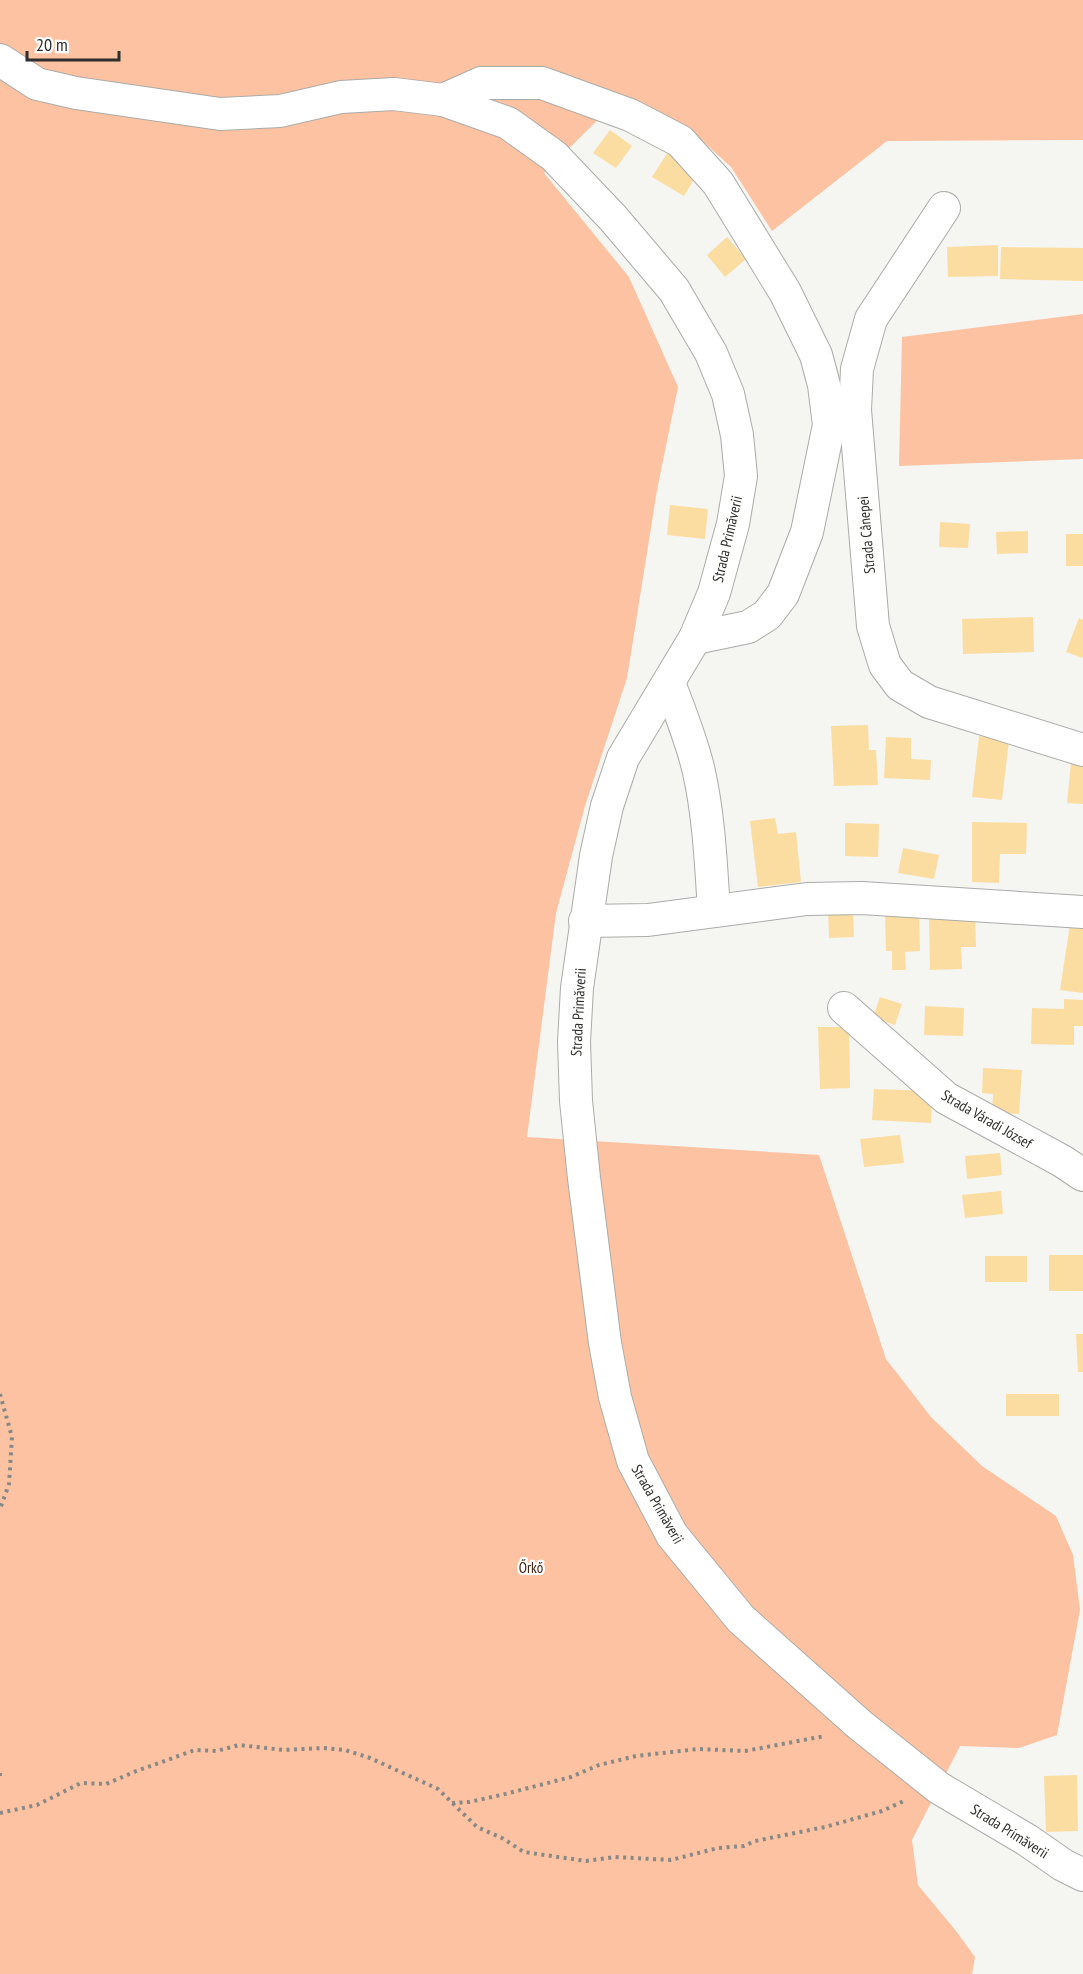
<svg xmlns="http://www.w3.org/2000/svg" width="1083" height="1974" viewBox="0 0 1083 1974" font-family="'PT Sans Narrow',sans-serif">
  <rect width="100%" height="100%" fill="#f5f5f2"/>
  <g fill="#fdc2a1">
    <polygon points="0,0 1083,0 1083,140 887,141 772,231 731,167 685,125 620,98 544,173 629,277 678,387 657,490 627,678 585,806 556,913 527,1137 819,1155 886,1359 931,1417 982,1466 1056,1516 1073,1555 1080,1610 1057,1735 1019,1748 960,1746 912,1840 918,1885 956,1931 975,1957 972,1974 0,1974"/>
    <polygon points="1083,314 1083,459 899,466 902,337"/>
  </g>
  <g fill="#fcdda1">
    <polygon points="610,130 632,146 616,168 593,153"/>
    <polygon points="668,152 699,171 684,196 652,177"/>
    <polygon points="727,237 746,259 725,277 707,255"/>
    <polygon points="998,245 998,276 948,277 947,247"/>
    <polygon points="1001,247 1083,248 1083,281 1000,279"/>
    <polygon points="670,505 708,509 705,539 667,535"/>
    <polygon points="940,522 970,524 968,548 939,547"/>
    <polygon points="1028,531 1028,553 997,554 996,532"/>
    <rect x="1066" y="534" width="17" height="32"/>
    <polygon points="1033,617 1034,652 963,654 962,619"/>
    <polygon points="1079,618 1083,620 1083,658 1066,652"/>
    <polygon points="868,725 869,750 876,750 878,785 834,786 831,726"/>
    <polygon points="979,736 1009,740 1002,800 972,797"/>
    <polygon points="886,737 911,738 911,759 931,760 930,780 884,778"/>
    <polygon points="1071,763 1083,765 1083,804 1067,803"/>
    <polygon points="775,818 778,834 796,832 801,882 758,887 750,821"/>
    <polygon points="972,822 1027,823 1026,854 1000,854 999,883 972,882"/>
    <polygon points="845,823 879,824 878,857 845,856"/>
    <polygon points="903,848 939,855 934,879 898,873"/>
    <polygon points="853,908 854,937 829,938 828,909"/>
    <polygon points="919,911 920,951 905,952 906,970 892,970 892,951 886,951 885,912"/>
    <polygon points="975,915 976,947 961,947 962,969 930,970 929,917"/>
    <polygon points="1070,924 1083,926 1083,993 1060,990"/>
    <polygon points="880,997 902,1004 895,1025 873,1018"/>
    <polygon points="1064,999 1083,1000 1083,1026 1074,1026 1074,1045 1031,1044 1032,1008 1064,1009"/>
    <polygon points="925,1006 964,1008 963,1036 924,1035"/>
    <polygon points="818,1027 849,1027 850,1088 820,1089"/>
    <polygon points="983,1068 1022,1070 1019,1114 992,1112 993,1094 982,1093"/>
    <polygon points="874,1089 932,1091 931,1123 872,1120"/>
    <polygon points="900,1135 904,1163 864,1167 860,1139"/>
    <polygon points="1000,1153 1002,1175 967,1179 965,1156"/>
    <polygon points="1001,1191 1003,1214 965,1218 962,1195"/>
    <rect x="1049" y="1255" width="34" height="36"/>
    <rect x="985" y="1256" width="42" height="26"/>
    <polygon points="1076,1334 1083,1334 1083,1372 1078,1372"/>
    <rect x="1006" y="1394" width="53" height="22"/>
    <polygon points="1077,1775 1078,1831 1046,1832 1044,1776"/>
  </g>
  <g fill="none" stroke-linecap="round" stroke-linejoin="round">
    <defs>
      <g id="minor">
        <polyline points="0,60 37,84 76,93 220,114 280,111 341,97 394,94 443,100 481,83 542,83 630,115 680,141 718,183 785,292 816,355 824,385 829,425 807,532 783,594 767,615 748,627 695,638"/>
        <polyline points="443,100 508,123 554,156 613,218 674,290 711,353 728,394 737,435 741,476 733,524 714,593 695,638 623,758 607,806 596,856 577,988 574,1042 576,1101 584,1178 605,1343 615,1397 633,1461 672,1535 741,1619 860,1725 939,1788 1027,1840 1063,1865 1083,1875"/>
        <polyline points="944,208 871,319 857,369 855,410 873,626 885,665 900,685 929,702 1083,750"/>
        <path d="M 669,683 C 680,712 692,741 699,772 C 709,817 711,865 714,911"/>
        <polyline points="585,921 648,920 807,899 862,898 1083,912"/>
        <polyline points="844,1008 946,1098 1062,1161 1083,1175"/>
      </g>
    </defs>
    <use href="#minor" stroke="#abaca9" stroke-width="34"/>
    <g stroke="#888987" stroke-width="4" stroke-dasharray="3 4.5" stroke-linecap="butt">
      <polyline points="0,1394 12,1437 9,1484 0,1509"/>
      <polyline points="0,1773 0,1778"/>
      <polyline points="452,1803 469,1802 501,1795 571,1777 599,1765 636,1756 698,1749 745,1751 825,1736"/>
      <polyline points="0,1813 37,1805 81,1783 106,1784 134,1772 195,1750 217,1751 239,1745 284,1750 323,1748 345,1750 370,1758 438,1789 477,1827 502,1838 524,1852 586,1861 615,1857 671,1860 718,1848 744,1846 755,1841 825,1827 882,1811 906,1800"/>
    </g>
    <use href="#minor" stroke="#fff" stroke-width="32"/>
  </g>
  <g text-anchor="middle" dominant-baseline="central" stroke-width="4.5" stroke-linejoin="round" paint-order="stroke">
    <g font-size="15" fill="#2d2e2d" stroke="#fffffe">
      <text transform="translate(866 535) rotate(-95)">Strada Cânepei</text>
      <text transform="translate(727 539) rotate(-77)">Strada Primăverii</text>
      <text transform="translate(578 1012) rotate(-87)">Strada Primăverii</text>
      <text transform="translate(987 1119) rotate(30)">Strada Váradi József</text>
      <text transform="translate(658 1504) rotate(60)">Strada Primăverii</text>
      <text transform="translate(1010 1831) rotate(32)">Strada Primăverii</text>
    </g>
    <g font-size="15" fill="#3f210f" stroke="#fffffe">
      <text x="531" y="1567">Őrkő</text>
    </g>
  </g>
  <path d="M27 51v9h92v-9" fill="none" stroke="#2d2e2d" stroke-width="3"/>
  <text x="36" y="51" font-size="18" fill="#2d2e2d" stroke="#fffffe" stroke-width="4.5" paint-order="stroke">20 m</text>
</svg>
